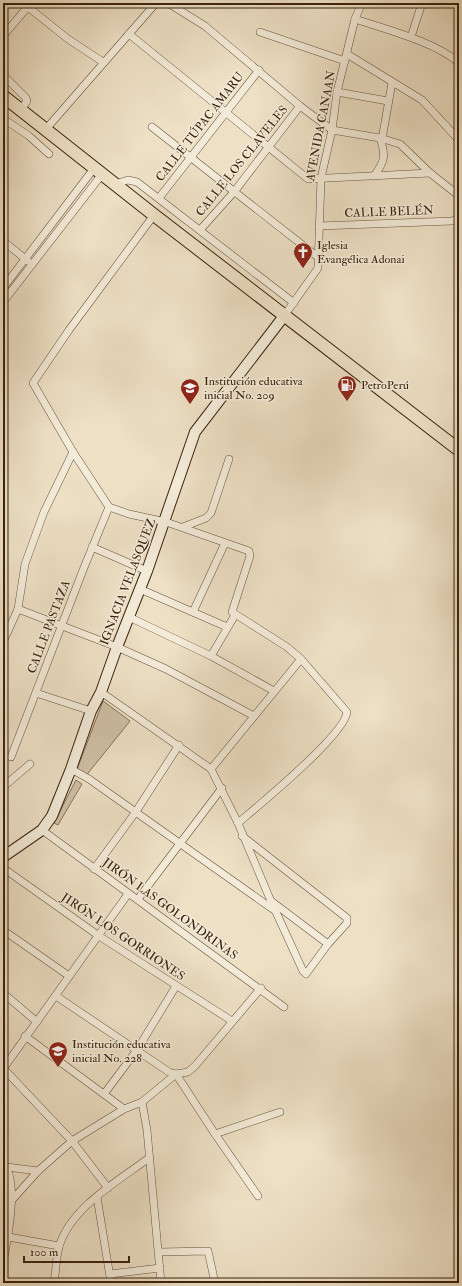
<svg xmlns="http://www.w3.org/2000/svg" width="462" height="1286" viewBox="0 0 462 1286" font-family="'IM FELL Double Pica',serif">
  <rect width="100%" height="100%" fill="#ede0c5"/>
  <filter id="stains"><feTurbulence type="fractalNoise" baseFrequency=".005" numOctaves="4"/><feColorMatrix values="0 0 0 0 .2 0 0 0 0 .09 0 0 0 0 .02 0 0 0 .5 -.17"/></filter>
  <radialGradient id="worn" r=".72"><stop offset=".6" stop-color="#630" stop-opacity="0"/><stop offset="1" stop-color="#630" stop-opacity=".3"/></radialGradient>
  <g fill="#cfc0a6" stroke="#85725a">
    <polygon points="103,701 130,721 85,777 76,772"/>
    <polygon points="76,780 82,784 58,825 54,823"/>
  </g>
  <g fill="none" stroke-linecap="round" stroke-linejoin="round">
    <defs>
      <g id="minor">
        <polyline points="168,3 205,26 300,106 332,130 380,138 400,144 430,173 458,195"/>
        <polyline points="28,7 68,39 103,62"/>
        <path d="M 355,19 C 385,29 436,42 459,63"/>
        <polyline points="260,32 345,61"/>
        <polyline points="129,34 308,179 430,173"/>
        <polyline points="3,36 31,3"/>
        <polyline points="411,37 422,3"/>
        <polyline points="347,54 422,100 459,140"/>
        <polyline points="3,75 26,98 27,101 21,110"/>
        <polyline points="337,92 388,101"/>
        <polyline points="3,121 5,120 29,136 49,154"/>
        <polyline points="152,127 319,258"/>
        <polyline points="46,129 156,3"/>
        <polyline points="382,139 392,83"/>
        <path d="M 374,176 C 385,161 386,156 380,138"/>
        <polyline points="115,184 128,180 137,182 294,303"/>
        <polyline points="459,194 459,206"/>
        <polyline points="159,198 259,70"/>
        <path d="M 154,215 L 69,330 L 33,383 L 73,452 L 109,507 L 129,514 L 166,522 L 249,551 L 250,556 L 232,612 L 287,647 L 301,659 L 347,712 C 345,735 259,805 238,823"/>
        <polyline points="319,226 452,221 459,218"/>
        <polyline points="200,230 234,192 300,106"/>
        <polyline points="3,241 28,261"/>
        <polyline points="3,288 95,167"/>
        <polyline points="3,302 103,173"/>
        <polyline points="284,316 318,268 321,178 332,130 337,92 355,19 362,3"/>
        <polyline points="183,527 206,518 211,513 229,459"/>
        <polyline points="92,547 147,571"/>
        <polyline points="140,589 227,627"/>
        <polyline points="18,609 117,647 166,669 254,716"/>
        <polyline points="193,612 225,543"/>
        <polyline points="129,617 211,656 274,691"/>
        <polyline points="3,642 18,609 25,564 44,512 73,452"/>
        <polyline points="211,656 235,615"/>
        <polyline points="101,692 211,769 238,823 270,899 303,971 306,974 328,944 347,923 347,918 242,836"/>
        <polyline points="36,693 91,711"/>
        <polyline points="11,757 83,570 109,507"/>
        <polyline points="71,769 89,779 274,910"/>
        <polyline points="211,769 301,659"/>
        <polyline points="3,787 30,764"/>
        <polyline points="42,830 284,1007"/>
        <polyline points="3,868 99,936 232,1021"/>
        <polyline points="94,869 135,813 179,745"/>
        <polyline points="138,899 222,788"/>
        <polyline points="271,901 328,944"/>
        <polyline points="3,930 69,976"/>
        <polyline points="3,993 37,1022"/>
        <polyline points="56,996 169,1072 176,1074 188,1072 195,1066 261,988"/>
        <polyline points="25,1036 124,1109"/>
        <polyline points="3,1068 72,1141 108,1188"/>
        <polyline points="3,1069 128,894"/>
        <polyline points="104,1094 137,1050 176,986"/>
        <polyline points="142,1102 147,1130 161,1283"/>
        <polyline points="215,1134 280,1112"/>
        <path d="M 3,1163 C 20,1181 7,1240 3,1263"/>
        <polyline points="7,1167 38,1171"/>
        <polyline points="97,1197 111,1283"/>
        <polyline points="12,1200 38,1171 72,1141 124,1109 142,1102 176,1074 215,1134 258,1196"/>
        <polyline points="3,1236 59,1246"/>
        <polyline points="160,1252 208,1251 215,1283"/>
        <polyline points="110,1274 160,1268"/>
        <path d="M 54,1283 C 56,1271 56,1258 59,1247 C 70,1208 118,1181 149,1158"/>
      </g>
      <polyline id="secondary" points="3,857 42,830 52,816 71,769 91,711 101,692 117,647 147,571 195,432 284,316"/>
      <polyline id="trunk" points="3,96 154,215 459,450"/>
    </defs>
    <use href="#minor" stroke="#68523b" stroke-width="8"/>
    <use href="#secondary" stroke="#3b230d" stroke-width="12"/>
    <use href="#trunk" stroke="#3b230d" stroke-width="14"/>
    <use href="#minor" stroke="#f3ebd9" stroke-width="7"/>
    <use href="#secondary" stroke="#f3ebd9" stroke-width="10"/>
    <use href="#trunk" stroke="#ede0c5" stroke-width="12"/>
  </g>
  <defs>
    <symbol id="church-pin" viewBox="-11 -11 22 30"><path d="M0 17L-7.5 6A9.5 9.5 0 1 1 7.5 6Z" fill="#8f2418" stroke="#f3ebd9"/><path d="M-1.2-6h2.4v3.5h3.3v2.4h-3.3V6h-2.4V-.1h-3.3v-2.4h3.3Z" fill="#fff"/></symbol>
    <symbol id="fuel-pin" viewBox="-11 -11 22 30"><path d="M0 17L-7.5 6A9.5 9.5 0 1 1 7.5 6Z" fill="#8f2418" stroke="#f3ebd9"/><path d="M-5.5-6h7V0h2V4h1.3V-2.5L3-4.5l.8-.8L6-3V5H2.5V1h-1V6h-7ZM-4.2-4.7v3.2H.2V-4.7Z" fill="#fff"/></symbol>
    <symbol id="school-pin" viewBox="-11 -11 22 30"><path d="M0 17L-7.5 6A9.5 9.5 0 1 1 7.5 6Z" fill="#8f2418" stroke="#f3ebd9"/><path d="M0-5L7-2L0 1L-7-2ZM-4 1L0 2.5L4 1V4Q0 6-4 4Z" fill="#fff"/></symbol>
  </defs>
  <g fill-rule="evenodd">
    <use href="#church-pin" x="292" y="241" width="22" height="30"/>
    <use href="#fuel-pin" x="336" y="374" width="22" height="30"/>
    <use href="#school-pin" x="179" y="377" width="22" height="30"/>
    <use href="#school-pin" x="47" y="1040" width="22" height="30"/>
  </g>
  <g text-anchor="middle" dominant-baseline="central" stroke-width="3" stroke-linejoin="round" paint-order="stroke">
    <g font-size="12" fill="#3b230d" stroke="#f3ebd9">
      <text transform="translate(321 126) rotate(-79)">AVENIDA CANAAN</text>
      <text transform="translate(200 127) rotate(-52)">CALLE TÚPAC AMARU</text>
      <text transform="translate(242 161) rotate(-51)">CALLE LOS CLAVELES</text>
      <text transform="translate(389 212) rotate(-2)">CALLE BELÉN</text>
      <text transform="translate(128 582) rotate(-69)">IGNACIA VELASQUEZ</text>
      <text transform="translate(49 627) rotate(-69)">CALLE PASTAZA</text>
      <text transform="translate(170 909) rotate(36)">JIRÓN LAS GOLONDRINAS</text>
      <text transform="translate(123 937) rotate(34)">JIRÓN LOS GORRIONES</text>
    </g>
    <g font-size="12" fill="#3b230d" stroke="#f3ebd9" text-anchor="start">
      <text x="317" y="245">Iglesia<tspan x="317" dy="14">Evangélica Adonai</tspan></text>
      <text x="204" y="381">Institución educativa<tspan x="204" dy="14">inicial No. 209</tspan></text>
      <text x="361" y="385">PetroPerú</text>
      <text x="72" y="1044">Institución educativa<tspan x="72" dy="14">inicial No. 228</tspan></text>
    </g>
  </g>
  <rect width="462" height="1286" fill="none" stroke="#ede0c5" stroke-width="16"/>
  <rect x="4" y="4" width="454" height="1278" fill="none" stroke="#3b230d" stroke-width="2"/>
  <rect x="8" y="8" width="446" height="1270" fill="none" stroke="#3b230d"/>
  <path d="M24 1256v6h105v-6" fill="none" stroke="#3b230d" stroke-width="2"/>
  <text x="30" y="1256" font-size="12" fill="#3b230d" stroke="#f3ebd9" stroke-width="3" paint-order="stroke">100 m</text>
  <rect width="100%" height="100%" filter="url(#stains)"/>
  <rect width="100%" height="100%" fill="url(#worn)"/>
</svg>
